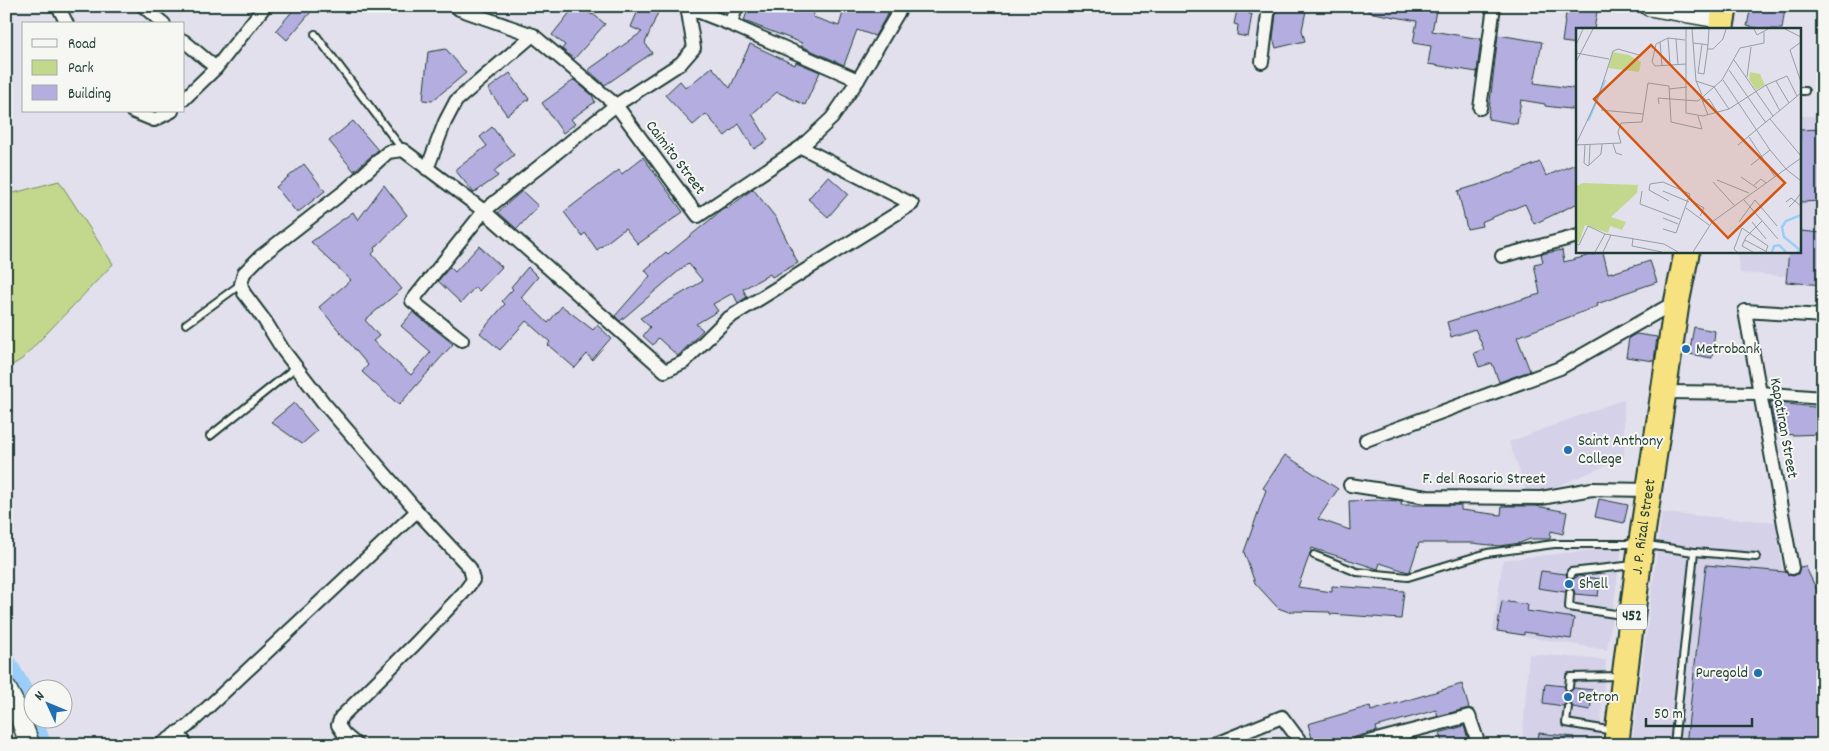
<svg xmlns="http://www.w3.org/2000/svg" width="1829" height="751" viewBox="0 0 1829 751" font-family="Dekko,sans-serif">
  <rect width="100%" height="100%" fill="#e2e0ec"/>
  <filter id="ink" filterUnits="userSpaceOnUse"><feTurbulence type="fractalNoise" baseFrequency=".02" numOctaves="2"/><feDisplacementMap in="SourceGraphic" scale="10" xChannelSelector="R" yChannelSelector="G"/><feConvolveMatrix kernelMatrix="1 2 1 2 8 2 1 2 1" color-interpolation-filters="sRGB"/></filter>
  <g filter="url(#ink)">
    <g fill="#d4d1e8">
      <polygon points="1800,116 1823,116 1823,279 1740,273 1737,251 1800,251"/>
      <polygon points="1624,399 1624,458 1529,498 1509,442"/>
      <polygon points="1662,513 1775,522 1782,570 1806,565 1823,600 1823,745 1632,745"/>
      <polygon points="1622,547 1607,650 1493,631 1503,560"/>
      <polygon points="1529,654 1606,660 1599,745 1522,745"/>
    </g>
    <polygon fill="#c3d88d" stroke="#718a60" points="59,181 113,264 22,359 6,369 6,195"/>
    <g fill="none" stroke-linecap="round" stroke-linejoin="round">
      <g stroke="#9acef8" stroke-width="15">
        <polyline points="6,657 25,690 32,712"/>
        <polyline points="35,718 44,745"/>
      </g>
    </g>
    <g fill="#b3aedf" stroke="#1f3d34">
      <polygon points="297,6 316,6 287,40 276,30"/>
      <polygon points="575,6 581,6 592,15 593,14 605,24 574,59 562,49 565,45 552,35"/>
      <polygon points="640,6 649,6 659,10 645,43 652,53 605,85 588,70 642,32 631,27"/>
      <polygon points="749,6 816,6 813,17 839,26 845,6 892,6 875,36 857,30 844,65 801,46 802,43 744,21"/>
      <polygon points="1238,6 1250,6 1249,14 1252,14 1248,37 1237,35 1238,25 1234,24"/>
      <polygon points="1277,6 1307,6 1302,30 1305,41 1276,48 1273,38"/>
      <polygon points="1368,6 1437,6 1432,31 1481,39 1477,72 1428,64 1431,46 1413,43 1417,21 1368,12"/>
      <polygon points="1567,6 1598,6 1594,29 1578,29 1578,44 1562,42"/>
      <polygon points="1751,6 1785,8 1782,29 1762,29 1747,26"/>
      <polygon points="1498,35 1542,42 1534,83 1578,89 1578,110 1545,106 1545,104 1521,100 1517,124 1488,119"/>
      <polygon points="750,44 795,65 796,62 820,72 805,105 777,92 752,114 768,140 754,149 739,124 725,136 706,114 693,125 665,95 680,81 686,88 712,67 730,88"/>
      <polygon points="446,49 466,73 432,101 423,100 428,52"/>
      <polygon points="510,73 529,99 507,115 488,89"/>
      <polygon points="574,80 592,95 595,102 571,119 575,124 563,133 542,103"/>
      <polygon points="353,121 378,150 354,171 329,141"/>
      <polygon points="492,127 514,155 494,171 498,176 474,193 455,170 487,146 480,137"/>
      <polygon points="1823,129 1823,201 1800,202 1800,130"/>
      <polygon points="643,157 683,212 638,244 625,228 597,250 585,233 582,236 564,212 619,170 622,174"/>
      <polygon points="1540,162 1546,176 1578,163 1578,203 1534,224 1525,204 1481,222 1482,226 1467,229 1458,191 1491,181 1510,173 1510,174"/>
      <polygon points="304,164 325,191 297,213 276,187"/>
      <polygon points="828,176 848,194 828,217 808,199"/>
      <polygon points="384,185 407,215 374,249 375,251 372,254 402,289 365,320 379,336 373,341 411,375 431,352 401,326 413,312 453,344 399,405 362,372 368,365 319,307 351,280 311,242 353,212 358,220"/>
      <polygon points="753,189 776,218 798,263 772,277 770,274 743,289 747,297 738,303 733,293 713,304 718,311 696,324 703,330 678,356 658,338 653,345 643,336 650,327 640,318 703,281 688,263 620,321 615,316 650,276 645,270 666,252 668,254 722,210 726,207 727,209"/>
      <polygon points="522,191 538,206 517,229 498,212"/>
      <polygon points="1800,231 1823,233 1823,285 1786,282 1789,251 1800,251"/>
      <polygon points="479,246 502,267 479,291 475,287 461,303 438,281 450,267 455,272"/>
      <polygon points="1562,250 1564,262 1603,252 1608,273 1612,272 1612,273 1650,261 1657,282 1619,295 1619,296 1597,304 1598,306 1517,337 1530,371 1499,382 1492,363 1479,367 1474,353 1484,349 1475,329 1451,337 1447,322 1540,294 1534,264 1543,262 1541,254"/>
      <polygon points="528,267 538,277 521,297 548,323 562,306 593,330 597,325 611,338 592,360 587,354 575,368 548,345 550,342 526,321 500,350 480,333 505,304 502,301 513,289 511,287"/>
      <polygon points="1694,327 1715,331 1712,358 1689,354"/>
      <polygon points="1636,334 1657,337 1654,361 1626,357 1629,338"/>
      <polygon points="1770,402 1823,408 1823,434 1794,435 1776,433"/>
      <polygon points="294,403 317,431 302,444 271,422"/>
      <polygon points="1285,455 1338,489 1318,519 1350,530 1349,501 1378,500 1402,501 1401,505 1461,505 1461,510 1501,515 1502,506 1536,506 1567,512 1563,534 1551,531 1550,539 1530,539 1520,543 1499,546 1472,543 1419,543 1410,571 1408,572 1380,563 1378,569 1312,548 1298,587 1332,592 1332,586 1404,591 1401,619 1330,614 1330,612 1290,611 1289,612 1278,608 1255,583 1244,552 1266,490 1263,488"/>
      <polygon points="1599,499 1628,505 1624,523 1595,517"/>
      <polygon points="1706,565 1785,572 1789,575 1793,576 1798,574 1800,567 1805,566 1823,602 1823,745 1686,745"/>
      <polygon points="1541,571 1566,574 1567,578 1571,580 1579,576 1600,579 1598,596 1575,594 1574,590 1571,588 1567,589 1565,592 1538,588"/>
      <polygon points="1502,601 1528,605 1527,611 1574,618 1571,639 1524,632 1524,635 1497,631"/>
      <polygon points="1462,684 1469,708 1438,716 1436,710 1376,727 1377,731 1355,737 1347,743 1346,738 1320,745 1314,745 1308,724 1370,706 1371,711"/>
      <polygon points="1545,684 1564,686 1565,689 1568,692 1571,691 1574,688 1593,690 1590,710 1573,707 1569,702 1566,703 1563,706 1543,703"/>
      <polygon points="1464,726 1470,745 1443,745 1439,733"/>
      <polygon points="1539,733 1574,737 1573,745 1537,745"/>
    </g>
    <g fill="none" stroke-linecap="round" stroke-linejoin="round">
      <defs>
        <g id="lane">
          <polyline points="315,34 402,149"/>
          <polyline points="1800,91 1805,91"/>
          <polyline points="186,324 241,284"/>
          <polyline points="210,436 296,367"/>
          <polyline points="1694,552 1756,557"/>
          <polyline points="1314,555 1357,572 1408,577 1487,553 1554,544 1641,544 1694,552 1674,745"/>
          <polyline points="1571,575 1571,572 1634,565"/>
          <polyline points="1570,593 1569,607 1628,616"/>
          <polyline points="1569,687 1570,677 1621,676"/>
          <polyline points="1568,707 1566,723 1614,731"/>
        </g>
        <g id="street">
          <polyline points="58,6 67,24"/>
          <polyline points="143,6 164,24"/>
          <polyline points="456,6 459,9 533,35 616,105 698,216 801,147 832,118 858,80 902,6"/>
          <polyline points="687,7 730,24 858,80"/>
          <polyline points="730,24 737,6"/>
          <polyline points="184,41 216,68"/>
          <polyline points="1262,62 1269,6"/>
          <polyline points="184,99 216,68 265,6"/>
          <polyline points="1480,108 1494,6"/>
          <polyline points="132,111 154,120 172,111"/>
          <polyline points="427,169 445,122 456,101 533,35"/>
          <polyline points="1502,256 1578,236"/>
          <polyline points="462,340 412,301 484,211 616,105 681,63 694,48 687,6"/>
          <polyline points="1664,392 1760,393 1823,398"/>
          <polyline points="1366,440 1560,368 1677,301"/>
          <polyline points="1350,485 1427,497 1541,498 1592,489 1649,490"/>
          <polyline points="1792,568 1745,311 1823,316"/>
          <polyline points="178,732 186,745"/>
          <polyline points="160,745 188,726 417,511"/>
          <polyline points="357,745 344,734 338,725 341,717 415,644 464,592 473,580 470,568 417,511 323,402 283,350 265,321 244,293 241,284 244,273 261,256 346,190 388,152 403,150 484,211 665,371 684,362 727,319 912,204 801,147"/>
          <polyline points="1213,745 1282,717 1303,745"/>
          <polyline points="1357,745 1469,716 1479,745"/>
        </g>
        <g id="secondary">
          <polyline points="1649,6 1723,19"/>
          <polyline points="6,688 16,707 30,745"/>
        </g>
        <g id="highway">
          <polyline points="1721,29 1725,6"/>
          <path id="s1" d="M 1616,745 L 1641,544 L 1677,301 L 1687,251"/>
        </g>
      </defs>
      <use href="#lane" stroke="#1f3d34" stroke-width="10"/>
      <use href="#street" stroke="#1f3d34" stroke-width="16"/>
      <use href="#secondary" stroke="#1f3d34" stroke-width="22"/>
      <use href="#highway" stroke="#1f3d34" stroke-width="28"/>
      <use href="#lane" stroke="#f6f6f2" stroke-width="6"/>
      <use href="#street" stroke="#f6f6f2" stroke-width="12"/>
      <use href="#secondary" stroke="#f6f6f2" stroke-width="19"/>
      <use href="#highway" stroke="#f6e281" stroke-width="24"/>
    </g>
  </g>
  <g fill="#1f6fb2" stroke="#f6f6f2" stroke-width="2">
    <circle cx="1686" cy="349" r="5"/>
    <circle cx="1568" cy="450" r="5"/>
    <circle cx="1569" cy="584" r="5"/>
    <circle cx="1758" cy="673" r="5"/>
    <circle cx="1568" cy="697" r="5"/>
  </g>
  <g text-anchor="middle" dominant-baseline="central" stroke-width="4" stroke-linejoin="round" paint-order="stroke">
    <rect fill="#f6f6f2" stroke="#60746d" stroke-width="1" x="1617" y="604.5" width="30" height="25" rx="4"/>
    <g font-size="15" font-weight="bold" fill="#1f3d34">
      <text x="1632" y="617">452</text>
    </g>
    <g font-size="16" fill="#1f3d34" stroke="#f6f6f2">
      <text transform="translate(675 158) rotate(53)">Caimito Street</text>
      <text transform="translate(1783 428) rotate(80)">Kapatiran Street</text>
      <text x="1484" y="479">F. del Rosario Street</text>
      <text stroke="none"><textPath href="#s1" startOffset="220">J. P. Rizal Street</textPath></text>
    </g>
    <g font-size="16" fill="#1f3d34" stroke="#f6f6f2" text-anchor="start">
      <text x="1696" y="349">Metrobank</text>
      <text x="1578" y="441">Saint Anthony<tspan x="1578" dy="18">College</tspan></text>
      <text x="1579" y="584">Shell</text>
      <text x="1748" y="673" text-anchor="end">Puregold</text>
      <text x="1578" y="697">Petron</text>
    </g>
  </g>
  <g transform="translate(1576 28)">
    <rect width="225" height="225" fill="#e2e0ec"/>
    <path d="M 37,24 L 53,27 L 65,34 L 63,44 L 32,40 ZM 174,44 L 184,46 L 189,57 L 180,62 L 173,51 ZM 7,155 L 62,157 L 61,165 L 35,189 L 50,194 L 46,202 L 34,198 L 32,205 L 9,197 L 3,215 L 0,214 L 0,158 Z" fill="#c3d88d"/>
    <path fill="none" stroke="#9acef8" stroke-width="2.5" d="M 12,93 L 29,52M 196,224 L 198,218 L 203,217 L 210,224M 221,224 L 224,222 L 208,209 L 206,199 L 210,193 L 225,187"/>
    <path fill="none" stroke="#949fa2" stroke-width="1" d="M 110,1 L 110,85 L 127,88 L 153,81 L 190,57 L 211,48 L 221,68M 116,1 L 120,53 L 126,67M 178,1 L 181,7 L 192,1M 209,1 L 225,9M 92,10 L 94,37M 100,11 L 102,37M 109,12 L 92,10 L 80,16 L 76,34 L 79,38 L 110,36M 84,14 L 86,38M 225,14 L 214,22 L 225,54M 117,15 L 126,16 L 132,17 L 128,46 L 122,45 L 126,16M 0,17 L 7,1M 132,17 L 133,1M 131,21 L 137,21 L 147,11 L 150,1M 0,25 L 33,31M 158,32 L 197,88M 0,34 L 17,1M 153,42 L 190,95M 171,49 L 175,19M 147,52 L 194,122 L 210,141 L 225,153M 120,53 L 138,59 L 153,81M 200,53 L 213,75M 190,57 L 204,83M 93,61 L 111,59M 125,69 L 132,87M 126,74 L 133,71 L 142,85M 83,76 L 82,70 L 122,73 L 146,52 L 164,20 L 188,15 L 188,4M 25,82 L 67,86M 194,91 L 225,128M 173,109 L 199,149M 0,116 L 22,70 L 37,23 L 42,21 L 63,27M 37,116 L 40,125 L 46,127M 0,117 L 45,115 L 42,104 L 45,95 L 66,94 L 72,55 L 93,58 L 95,94 L 126,101 L 122,88M 9,117 L 8,135 L 12,138 L 25,126 L 26,116M 162,117 L 225,65M 13,137 L 14,117M 175,137 L 194,122M 165,149 L 181,160M 141,152 L 173,165M 137,154 L 158,177M 178,157 L 185,151 L 190,155M 66,163 L 64,176 L 104,191M 87,163 L 113,174M 113,171 L 128,180 L 124,188M 168,172 L 202,211M 210,174 L 215,170 L 219,173 L 225,165M 213,179 L 219,173 L 225,178M 110,180 L 133,197M 87,190 L 102,196M 163,194 L 179,172 L 201,198M 176,194 L 190,211M 87,201 L 100,205 L 114,166 L 87,154 L 74,156 L 73,162 L 93,173M 57,210 L 56,218 L 86,224M 169,212 L 191,224M 0,216 L 3,217 L 12,198 L 29,206 L 88,216 L 102,224M 19,224 L 29,206M 27,224 L 35,207M 117,224 L 136,194 L 225,130M 161,224 L 158,221 L 166,200 L 192,218 L 190,223M 177,224 L 166,218 L 170,209 L 186,193"/>
    <path fill="#d45610" fill-opacity="0.15" stroke="#d45610" stroke-width="2.5" d="M 75,17 L 209,155 L 152,210 L 18,71 Z"/>
    <rect width="225" height="225" fill="none" stroke="#1f3d34" stroke-width="2.5"/>
  </g>
  <rect width="1829" height="751" fill="none" stroke="#f6f6f2" stroke-width="25"/>
  <rect x="12" y="12" width="1804" height="726" fill="none" stroke="#1f3d34" stroke-width="2" filter="url(#ink)"/>
  <rect x="22" y="22" width="162" height="90" fill="#f6f6f2" stroke="#a0aca6"/>
  <rect x="32" y="39" width="25" height="8" fill="#f6f6f2" stroke="#a0aca6"/>
  <text x="68" y="48" font-size="15" fill="#1f3d34">Road</text>
  <rect x="32" y="60" width="25" height="15" fill="#c3d88d" stroke="#a0aca6"/>
  <text x="68" y="72" font-size="15" fill="#1f3d34">Park</text>
  <rect x="32" y="85" width="25" height="15" fill="#b3aedf" stroke="#a0aca6"/>
  <text x="68" y="98" font-size="15" fill="#1f3d34">Building</text>
  <g transform="translate(48 704) rotate(314)"><circle r="24" fill="#f6f6f2" stroke="#a0aca6"/>
  <path d="M0-4L9 19L0 12L-9 19Z" fill="#1f6fb2"/>
  <text y="-8" font-size="14" font-weight="bold" text-anchor="middle" fill="#1f3d34">N</text>
  </g>
  <path d="M1646 718v8h106v-8" fill="none" stroke="#1f3d34" stroke-width="2.5"/>
  <text x="1654" y="718" font-size="15" fill="#1f3d34" stroke="#f6f6f2" stroke-width="4" paint-order="stroke">50 m</text>
</svg>
